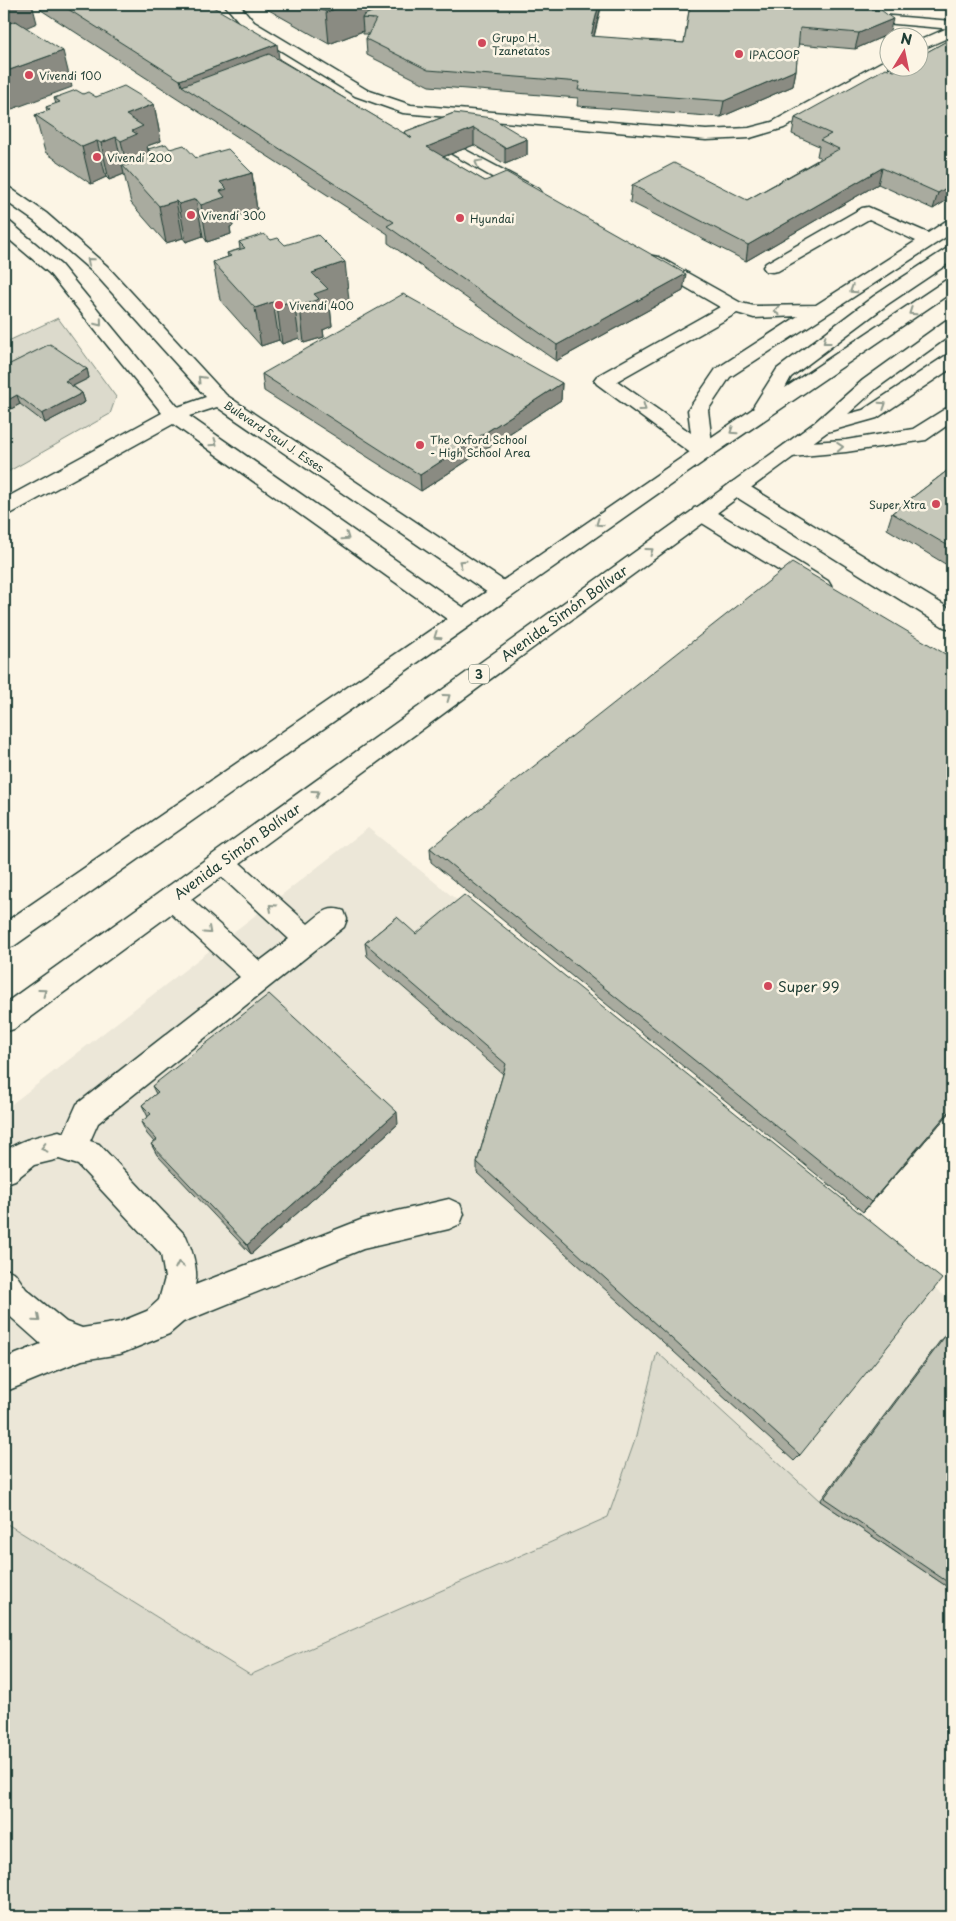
<svg xmlns="http://www.w3.org/2000/svg" width="956" height="1921" viewBox="0 0 956 1921" font-family="'Playpen Sans',sans-serif">
  <rect width="100%" height="100%" fill="#fcf5e5"/>
  <filter id="ink" filterUnits="userSpaceOnUse"><feTurbulence type="fractalNoise" baseFrequency=".02" numOctaves="2"/><feDisplacementMap in="SourceGraphic" scale="10" xChannelSelector="R" yChannelSelector="G"/><feConvolveMatrix kernelMatrix="1 2 1 2 8 2 1 2 1" color-interpolation-filters="sRGB"/></filter>
  <g filter="url(#ink)">
    <polygon fill="#ece7d8" points="368,828 952,1302 952,1329 820,1501 657,1352 635,1440 608,1517 250,1675 4,1522 4,1110"/>
    <g fill="#dcdacc" stroke="#7e8c80">
      <polygon points="58,318 116,397 110,414 4,474 4,343"/>
      <polygon points="657,1352 820,1501 952,1590 952,1917 4,1917 4,1522 250,1675 608,1517 635,1440"/>
    </g>
    <g fill="none" stroke-linecap="round" stroke-linejoin="round">
      <defs>
        <g id="lane">
          <polygon points="224,4 239,4 254,22 367,90 411,105 706,130 749,128 772,122 883,61 888,60 888,68 893,68 784,128 750,138 706,140 403,113 355,96 244,28"/>
          <polygon points="952,26 952,36 918,51 918,41"/>
          <polygon points="458,146 539,189 542,193 539,197 527,197 452,154 450,151 452,148"/>
          <path d="M 868,207 L 928,233 L 946,221 L 952,220 L 952,233 L 730,377 L 708,410 L 713,452 L 710,457 L 703,459 L 696,457 L 597,384 L 594,380 L 597,376 L 720,307 L 647,265 L 644,261 L 647,257 L 653,256 L 659,257 L 741,303 L 754,306 L 816,305 L 916,241 L 869,219 L 778,271 L 772,272 L 766,271 L 763,267 L 766,263 L 862,208 ZM 737,313 L 754,318 L 798,316 L 716,369 L 688,410 L 691,433 L 617,381 Z"/>
          <polygon points="952,407 952,422 926,440 919,441 846,452 791,457 784,455 781,450 784,445 791,443 846,440 913,429 945,409"/>
          <polygon points="737,481 744,483 952,610 952,629 944,627 730,493 726,488 730,483"/>
          <polygon points="702,506 710,508 828,581 831,586 828,591 820,594 812,591 694,518 691,513 694,508"/>
          <path d="M 222,851 L 231,855 L 308,924 C 321,914 327,905 344,911 L 347,919 L 344,927 L 98,1123 L 90,1141 L 99,1144 L 186,1236 C 192,1250 199,1270 195,1285 L 363,1219 L 449,1199 L 460,1204 L 464,1214 L 460,1224 L 449,1229 L 363,1249 L 183,1322 L 169,1334 L 120,1354 L 82,1360 L 4,1392 L 4,1359 L 41,1344 L 4,1311 L 4,1268 L 15,1273 L 26,1289 L 66,1322 L 82,1328 L 120,1322 L 147,1311 L 159,1300 L 165,1278 L 161,1254 L 78,1165 L 59,1159 L 34,1165 L 15,1180 L 4,1184 L 4,1152 C 21,1139 39,1136 59,1131 L 64,1133 L 77,1104 L 240,977 L 163,906 L 159,898 L 163,890 L 172,887 L 181,890 L 260,961 L 289,939 L 213,869 L 209,862 L 213,855 Z"/>
        </g>
        <polygon id="street" points="4,187 10,188 46,213 107,266 226,395 510,585 513,591 510,597 502,599 494,597 217,407 189,416 470,612 473,618 470,624 462,626 454,624 173,424 12,513 4,515 4,499 162,413 49,273 4,235 4,221 10,222 61,265 178,407 206,397 95,274 34,221 4,200"/>
        <g id="secondary">
          <polygon points="677,4 732,4 735,7 733,10 728,11 684,8 679,7"/>
          <polygon points="855,13 952,21 952,29 850,20 848,17 850,14"/>
        </g>
        <g id="primary">
          <polygon points="952,248 952,261 888,304 791,377 785,388 946,280 952,279 952,292 710,457 14,946 4,949 4,923 754,408 753,407 777,369 874,296 946,249"/>
          <polygon points="952,319 952,334 877,388 848,414 863,410 945,356 952,354 952,368 877,418 827,432 14,1029 4,1032 4,1004 784,445 814,423 863,380 945,321"/>
        </g>
      </defs>
      <use href="#lane" stroke="#1f3d34" stroke-width="3"/>
      <use href="#street" stroke="#1f3d34" stroke-width="3"/>
      <use href="#secondary" stroke="#1f3d34" stroke-width="3"/>
      <use href="#primary" stroke="#1f3d34" stroke-width="3"/>
      <use href="#lane" fill="#fcf5e5" fill-rule="evenodd"/>
      <use href="#street" fill="#fcf5e5" fill-rule="evenodd"/>
      <use href="#secondary" fill="#fcf5e5" fill-rule="evenodd"/>
      <use href="#primary" fill="#fcf5e5" fill-rule="evenodd"/>
    </g>
    <g fill="#a9ab9f" stroke="#1f3d34">
      <polygon points="39,4 208,4 279,59 404,134 404,132 454,113 527,139 527,155 505,164 474,145 443,157 485,181 683,291 556,361 388,243 388,234 41,10"/>
      <polygon points="267,4 602,4 594,37 684,43 690,4 889,34 855,49 798,44 796,70 793,86 721,117 577,106 578,98 429,86 367,55 366,39 368,34 363,34 363,31 329,44 267,9"/>
      <polygon points="952,38 952,197 933,209 878,184 746,261 630,202 632,185 747,200 821,158 817,156 819,146 792,134 795,118 894,71"/>
      <polygon points="83,94 96,97 154,104 161,141 147,146 149,155 148,149 170,149 196,158 252,173 257,210 231,218 233,226 230,227 231,234 207,242 203,236 186,242 183,238 166,243 131,203 124,174 109,180 106,177 91,184 45,152 35,115 47,111 46,107 56,104 54,98"/>
      <polygon points="271,240 285,245 349,300 330,306 332,326 323,330 324,337 304,343 299,338 282,344 279,340 261,346 220,300 213,262 228,257 227,253 240,249 239,242"/>
      <polygon points="4,367 87,369 89,378 73,386 82,393 85,402 45,423 20,404 11,409 4,404"/>
      <polygon points="262,374 562,383 561,400 421,491 264,391"/>
      <polygon points="952,467 952,568 887,529 892,513"/>
      <polygon points="430,848 952,1110 863,1212 431,862"/>
      <polygon points="397,917 800,1455 794,1461 477,1173 477,1162 503,1074 367,956 365,943"/>
      <polygon points="152,1086 398,1124 251,1254 157,1155 151,1144 154,1142 147,1134 141,1122 148,1117 142,1105 156,1094"/>
      <polygon points="952,1325 952,1590 820,1501"/>
    </g>
    <g fill="#8a8b82" stroke="#1f3d34">
      <polygon points="4,4 32,4 37,23 4,37"/>
      <polygon points="350,4 372,4 373,19 362,18 363,31 329,44 326,12"/>
      <polygon points="599,4 602,4 601,6 590,52 591,36"/>
      <polygon points="893,19 889,34 855,49 859,33"/>
      <polygon points="277,44 280,66 182,86 180,80"/>
      <polygon points="63,51 72,87 4,112 4,72"/>
      <polygon points="796,70 793,86 721,117 724,101"/>
      <polygon points="154,104 161,141 147,146 151,163 139,162 136,159 140,173 128,172 121,141 126,115"/>
      <polygon points="474,128 474,145 427,163 427,147"/>
      <polygon points="116,137 124,174 109,180 101,143"/>
      <polygon points="527,139 527,155 505,164 505,148"/>
      <polygon points="97,141 106,177 91,184 82,147"/>
      <polygon points="882,168 878,184 746,261 748,245"/>
      <polygon points="252,173 257,210 231,218 233,226 230,227 231,234 207,242 201,205 220,191 220,182"/>
      <polygon points="952,184 952,197 933,209 938,193"/>
      <polygon points="196,199 203,236 186,242 179,204"/>
      <polygon points="176,201 183,238 166,243 159,206"/>
      <polygon points="345,262 349,300 330,306 332,326 323,330 324,337 304,343 300,306 312,273"/>
      <polygon points="686,274 683,291 556,361 557,345"/>
      <polygon points="294,300 299,338 282,344 277,306"/>
      <polygon points="273,302 279,340 261,346 255,308"/>
      <polygon points="87,369 89,378 67,389 65,381"/>
      <polygon points="562,383 561,400 421,491 420,475"/>
      <polygon points="82,393 85,402 45,423 42,414"/>
      <polygon points="17,395 20,404 11,409 8,400"/>
      <polygon points="952,1108 952,1110 863,1212 871,1202"/>
      <polygon points="397,1112 398,1124 251,1254 247,1245"/>
    </g>
    <g fill="#c5c7b9" stroke="#1f3d34">
      <polygon points="60,4 208,4 277,44 180,80"/>
      <polygon points="311,4 350,4 326,12"/>
      <polygon points="372,4 599,4 591,36 684,43 690,4 790,4 881,10 893,19 859,33 800,28 796,70 724,101 578,90 580,82 428,70 366,39 376,19 362,18 364,15 372,12"/>
      <polygon points="16,21 63,51 4,72 4,25"/>
      <polygon points="952,38 952,184 938,193 882,168 748,245 632,185 674,163 747,200 839,149 820,140 831,134 795,118 886,68 894,71 900,68 918,68 918,57"/>
      <polygon points="269,54 412,138 404,132 454,113 492,118 527,139 505,148 474,128 427,147 485,181 506,172 686,274 557,345 387,226 394,222 182,86"/>
      <polygon points="124,86 154,104 126,115 143,126 132,131 137,134 121,141 116,137 101,143 97,141 82,147 35,115 50,110 46,107 60,102 54,98 76,90 83,94 88,92 96,97"/>
      <polygon points="166,144 170,149 184,145 196,158 228,149 252,173 220,182 227,189 220,191 225,197 201,205 196,199 179,204 176,201 159,206 123,166 139,162 136,159 153,154 148,149"/>
      <polygon points="264,234 271,240 278,238 285,245 318,235 345,262 312,273 328,289 314,294 319,299 300,306 294,300 277,306 273,302 255,308 213,262 231,256 227,253 245,248 239,242"/>
      <polygon points="403,294 562,383 420,475 262,374"/>
      <polygon points="50,344 87,369 65,381 82,393 42,414 17,395 8,400 4,397 4,381 7,380 4,378 4,367"/>
      <polygon points="952,467 952,548 892,513"/>
      <polygon points="792,563 952,658 952,1108 871,1202 430,848"/>
      <polygon points="464,895 942,1279 800,1455 477,1162 506,1064 365,943 397,917 416,934"/>
      <polygon points="269,994 397,1112 247,1245 151,1144 157,1140 141,1122 151,1114 142,1105 158,1092 152,1086"/>
      <polygon points="952,1327 952,1585 824,1498"/>
    </g>
    <defs><path id="oneway-chevron" d="M-2-3.5L2.5 0L-2 3.5" fill="none" stroke-width="1.6" stroke-linecap="round" stroke-linejoin="round" transform="scale(1.25)"/></defs>
    <g stroke="#8e998c">
      <use href="#oneway-chevron" transform="translate(478 163) rotate(-151)"/>
      <use href="#oneway-chevron" transform="translate(90 261) rotate(-139)"/>
      <use href="#oneway-chevron" transform="translate(853 290) rotate(147)"/>
      <use href="#oneway-chevron" transform="translate(777 311) rotate(178)"/>
      <use href="#oneway-chevron" transform="translate(912 312) rotate(146)"/>
      <use href="#oneway-chevron" transform="translate(99 323) rotate(51)"/>
      <use href="#oneway-chevron" transform="translate(826 341) rotate(143)"/>
      <use href="#oneway-chevron" transform="translate(201 379) rotate(-133)"/>
      <use href="#oneway-chevron" transform="translate(883 405) rotate(-33)"/>
      <use href="#oneway-chevron" transform="translate(643 408) rotate(36)"/>
      <use href="#oneway-chevron" transform="translate(733 431) rotate(146)"/>
      <use href="#oneway-chevron" transform="translate(214 443) rotate(35)"/>
      <use href="#oneway-chevron" transform="translate(840 447) rotate(-4)"/>
      <use href="#oneway-chevron" transform="translate(599 523) rotate(145)"/>
      <use href="#oneway-chevron" transform="translate(346 537) rotate(35)"/>
      <use href="#oneway-chevron" transform="translate(650 551) rotate(-36)"/>
      <use href="#oneway-chevron" transform="translate(462 563) rotate(-146)"/>
      <use href="#oneway-chevron" transform="translate(437 636) rotate(145)"/>
      <use href="#oneway-chevron" transform="translate(447 697) rotate(-36)"/>
      <use href="#oneway-chevron" transform="translate(316 793) rotate(-36)"/>
      <use href="#oneway-chevron" transform="translate(272 907) rotate(-138)"/>
      <use href="#oneway-chevron" transform="translate(208 931) rotate(42)"/>
      <use href="#oneway-chevron" transform="translate(43 992) rotate(-36)"/>
      <use href="#oneway-chevron" transform="translate(44 1148) rotate(166)"/>
      <use href="#oneway-chevron" transform="translate(179 1265) rotate(-102)"/>
      <use href="#oneway-chevron" transform="translate(37 1319) rotate(41)"/>
    </g>
  </g>
  <g fill="#d1495b" stroke="#fcf5e5" stroke-width="2">
    <circle cx="482" cy="43" r="5"/>
    <circle cx="739" cy="54" r="5"/>
    <circle cx="29" cy="75" r="5"/>
    <circle cx="97" cy="157" r="5"/>
    <circle cx="191" cy="215" r="5"/>
    <circle cx="460" cy="218" r="5"/>
    <circle cx="279" cy="305" r="5"/>
    <circle cx="420" cy="445" r="5"/>
    <circle cx="936" cy="504" r="5"/>
    <circle cx="768" cy="986" r="5"/>
  </g>
  <g text-anchor="middle" dominant-baseline="central" stroke-width="5" stroke-linejoin="round" paint-order="stroke">
    <g font-size="11" fill="#1f3d34" stroke="#fcf5e5" text-anchor="start">
      <text x="492" y="37">Grupo H.<tspan x="492" dy="13">Tzanetatos</tspan></text>
      <text x="749" y="54">IPACOOP</text>
      <text x="39" y="75">Vivendi 100</text>
      <text x="107" y="157">Vivendi 200</text>
      <text x="201" y="215">Vivendi 300</text>
      <text x="470" y="218">Hyundai</text>
      <text x="289" y="305">Vivendi 400</text>
      <text x="430" y="439">The Oxford School<tspan x="430" dy="13">- High School Area</tspan></text>
      <text x="926" y="504" text-anchor="end">Super Xtra</text>
    </g>
    <g font-size="11" fill="#1f3d34" stroke="#fcf5e5">
      <text transform="translate(274 436) rotate(34)">Bulevard Saul J. Esses</text>
    </g>
    <rect fill="#fcf5e5" stroke="#617469" stroke-width="1" x="469" y="664.5" width="20" height="19" rx="4"/>
    <g font-size="12" font-weight="bold" fill="#1f3d34">
      <text x="479" y="674">3</text>
    </g>
    <g font-size="14" fill="#1f3d34" stroke="#fcf5e5">
      <text transform="translate(564 613) rotate(-36)">Avenida Simón Bolívar</text>
      <text transform="translate(237 851) rotate(-36)">Avenida Simón Bolívar</text>
    </g>
    <g font-size="14" fill="#1f3d34" stroke="#fcf5e5" text-anchor="start">
      <text x="778" y="986">Super 99</text>
    </g>
  </g>
  <rect width="956" height="1921" fill="none" stroke="#fcf5e5" stroke-width="20"/>
  <rect x="10" y="10" width="936" height="1901" fill="none" stroke="#1f3d34" stroke-width="2" filter="url(#ink)"/>
  <g transform="translate(904 52) rotate(10)"><circle r="24" fill="#fcf5e5" stroke="#a4ab9e"/>
  <path d="M0-4L9 19L0 12L-9 19Z" fill="#d1495b"/>
  <text y="-8" font-size="14" font-weight="bold" text-anchor="middle" fill="#1f3d34">N</text>
  </g>
</svg>
